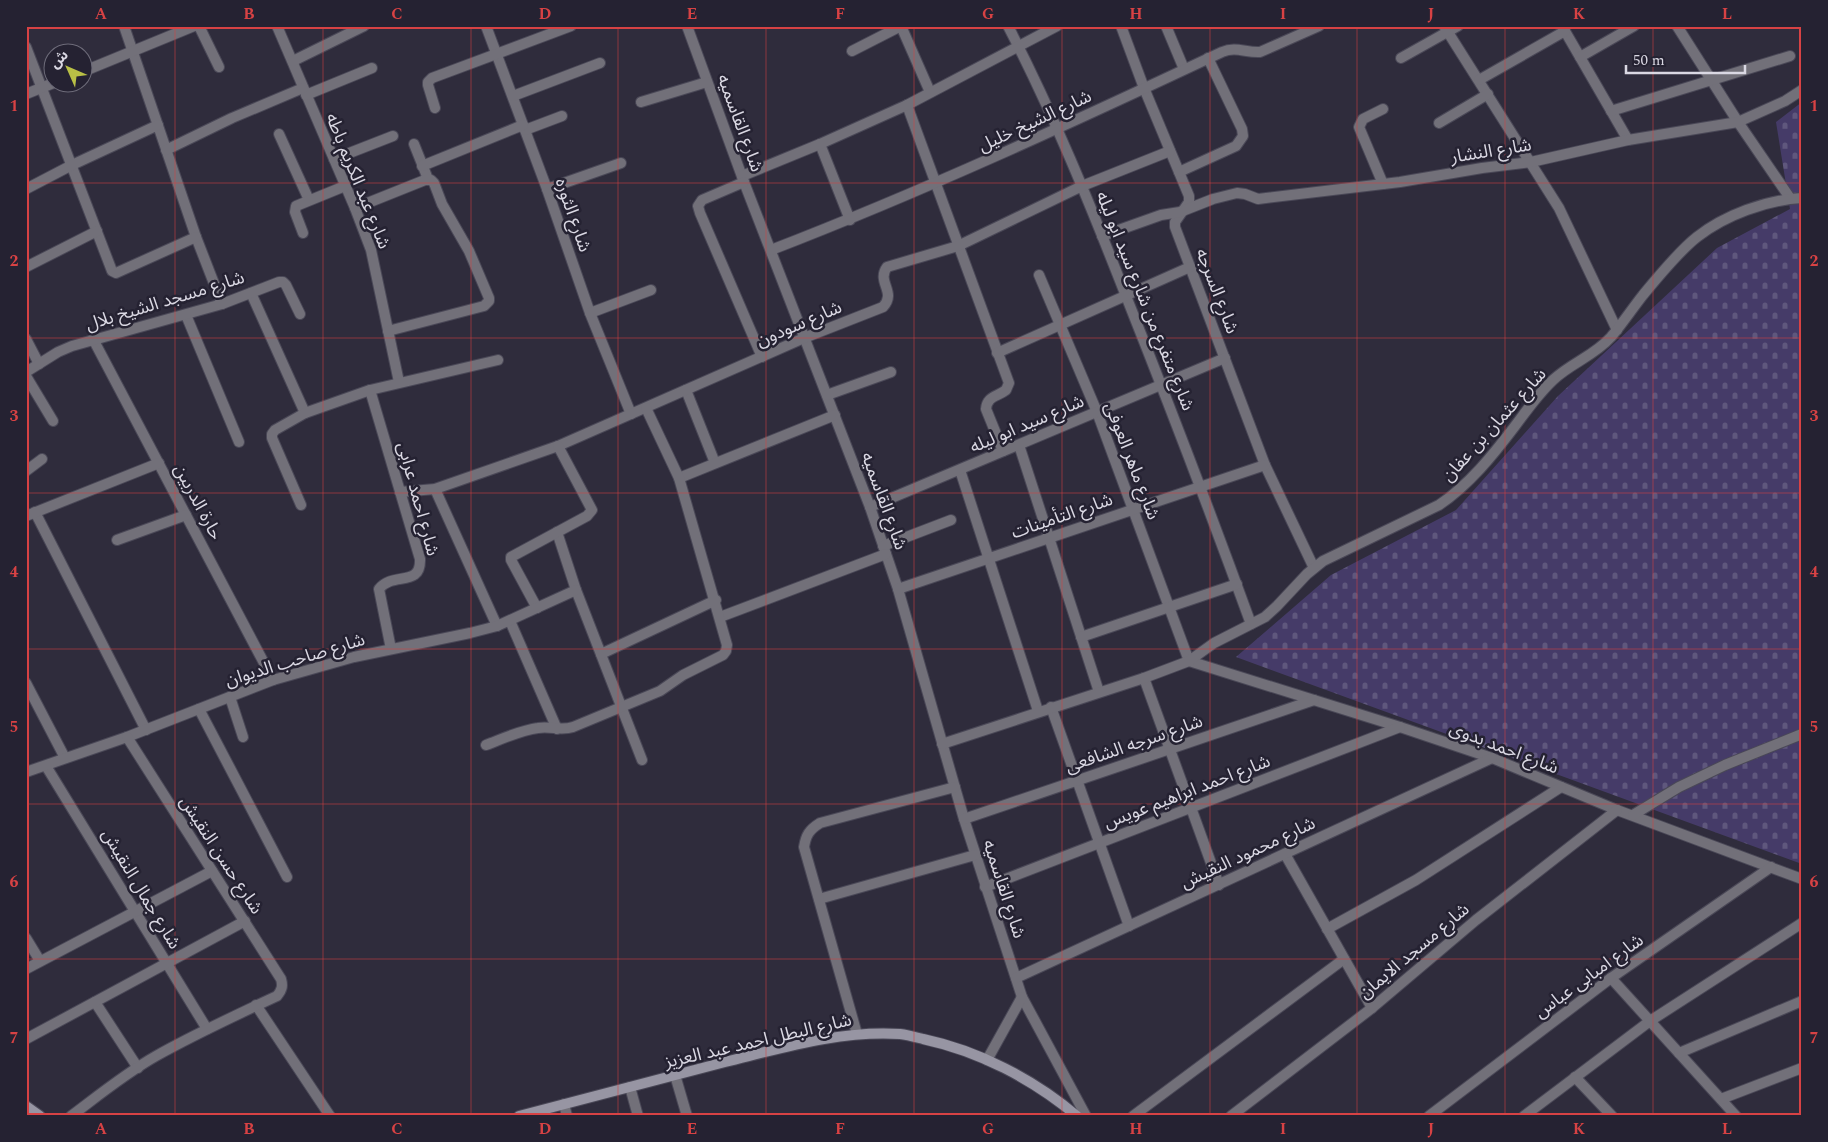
<svg xmlns="http://www.w3.org/2000/svg" width="1828" height="1142" viewBox="0 0 1828 1142" font-family="Spectral,'Noto Sans Arabic',serif">
  <defs>
    <pattern id="cemetery-stones" width="16" height="16" patternUnits="userSpaceOnUse" patternTransform="scale(1.25)"><rect width="16" height="16" fill="#453b68"/><path d="M2 7V4a2 2 0 0 1 4 0v3zM10 15v-3a2 2 0 0 1 4 0v3z" fill="#5f577d"/></pattern>
  </defs>
  <rect width="100%" height="100%" fill="#2f2c3c"/>
  <polygon fill="url(#cemetery-stones)" points="1802,102 1802,864 1236,657 1331,575 1456,510 1558,396 1717,248 1790,209 1776,122"/>
  <g fill="none" stroke-linecap="round" stroke-linejoin="round">
    <defs>
      <g id="street">
        <polyline points="124,26 196,237 222,304"/>
        <polyline points="199,26 219,67"/>
        <polyline points="277,26 355,208 371,250 399,382"/>
        <polyline points="486,26 547,189 590,313 631,414"/>
        <polyline points="687,26 744,182 870,507 898,589 964,819 1022,997 1086,1116"/>
        <polyline points="901,26 930,92"/>
        <path d="M 1008,26 C 1053,113 1090,204 1126,296 C 1169,404 1211,514 1251,624"/>
        <polyline points="1121,26 1144,88 1189,196 1189,202 1175,222 1175,227 1265,465 1314,568"/>
        <polyline points="1166,26 1184,69"/>
        <polyline points="1444,26 1559,208 1617,330"/>
        <polyline points="1562,26 1628,140"/>
        <polyline points="1677,26 1738,122 1790,198"/>
        <polyline points="26,47 112,271 116,273 196,237"/>
        <polyline points="852,51 901,26"/>
        <polyline points="1580,57 1634,26"/>
        <polyline points="1401,58 1458,26"/>
        <polyline points="293,61 364,26"/>
        <polyline points="82,72 194,26"/>
        <polyline points="1479,80 1565,31"/>
        <polyline points="26,94 56,82"/>
        <polyline points="306,95 372,68"/>
        <polyline points="513,96 600,63"/>
        <polyline points="641,102 707,82"/>
        <path d="M 907,105 L 1009,383 L 1006,390 C 997,397 987,396 986,409 L 1003,451"/>
        <polyline points="435,108 428,85 428,82 432,78 571,26"/>
        <polyline points="1611,111 1790,56"/>
        <polyline points="1439,123 1488,94"/>
        <polyline points="525,130 562,116"/>
        <polyline points="279,134 309,200"/>
        <polyline points="414,144 428,179"/>
        <polyline points="820,144 850,220"/>
        <polyline points="166,150 232,118 303,88"/>
        <polyline points="334,159 393,136"/>
        <polyline points="422,166 523,125"/>
        <polyline points="1179,172 1236,146 1243,136 1242,129 1208,58"/>
        <polyline points="742,176 820,144 907,105 1057,26"/>
        <polyline points="744,182 702,200 698,206 700,213 762,357"/>
        <polyline points="1383,184 1359,127 1363,119 1383,109"/>
        <polyline points="26,189 72,165 158,125"/>
        <polyline points="547,189 621,163"/>
        <polyline points="355,208 425,180 431,180 434,183 442,204 469,251 489,298 489,301 484,306 388,331"/>
        <polyline points="303,233 295,212 296,206 345,186"/>
        <polyline points="1102,236 1161,215 1180,212 1213,199 1237,193 1245,194 1258,199 1400,182 1482,168 1531,162 1628,140 1738,122 1785,101 1802,90"/>
        <path d="M 771,250 C 924,191 1073,122 1222,52 C 1236,46 1246,53 1260,52 L 1319,26"/>
        <polyline points="26,267 97,231"/>
        <polyline points="1039,275 1097,412 1189,661"/>
        <polyline points="251,293 305,413"/>
        <polyline points="590,313 651,290"/>
        <polyline points="186,315 239,442"/>
        <polyline points="26,339 39,364"/>
        <polyline points="93,339 273,680"/>
        <polyline points="997,353 1190,267"/>
        <polyline points="26,372 58,352 72,346 222,304 279,282 283,282 286,285 300,314"/>
        <polyline points="26,376 53,421"/>
        <path d="M 370,390 L 420,559 C 421,588 393,571 379,589 L 391,649"/>
        <polyline points="686,390 715,463"/>
        <polyline points="827,395 891,372"/>
        <polyline points="1019,445 1099,692"/>
        <polyline points="960,470 1038,711"/>
        <polyline points="26,471 42,459"/>
        <polyline points="679,478 835,415"/>
        <polyline points="435,489 497,626"/>
        <path d="M 400,492 L 435,489 L 558,446 L 804,338 L 883,307 C 897,292 876,282 887,267 L 958,246 L 1082,186 L 1170,151"/>
        <polyline points="301,505 272,438 272,434 275,430 305,413 370,390 498,360"/>
        <polyline points="870,507 1225,358"/>
        <polyline points="35,512 146,730"/>
        <polyline points="26,516 159,463"/>
        <polyline points="557,532 576,590 642,760"/>
        <polyline points="117,540 186,515"/>
        <polyline points="883,546 951,520"/>
        <polyline points="898,589 1265,465"/>
        <polyline points="537,608 511,560 511,557 587,516 592,510 558,446"/>
        <polyline points="720,617 886,554"/>
        <polyline points="510,621 557,729"/>
        <polyline points="1081,637 1237,584"/>
        <polyline points="601,654 716,600"/>
        <polyline points="1189,661 1400,727 1492,758 1617,810 1802,879"/>
        <polyline points="1144,678 1219,885"/>
        <polyline points="26,683 65,758"/>
        <polyline points="230,697 243,737"/>
        <polyline points="1051,707 1129,926"/>
        <polyline points="199,709 287,877"/>
        <path d="M 942,744 L 1144,678 L 1189,661 L 1214,643 L 1265,617 L 1277,606 L 1307,574 L 1323,561 L 1439,505 C 1469,485 1493,455 1515,426 C 1527,410 1538,394 1553,380 C 1571,363 1594,356 1611,337 C 1622,324 1632,309 1643,295 C 1657,278 1679,251 1697,237 C 1725,215 1766,200 1802,198"/>
        <path d="M 486,745 C 502,739 521,730 538,728 C 551,726 561,731 573,727 L 660,691 L 683,675 L 723,655 L 726,651 L 727,645 L 679,478 L 646,408"/>
        <polyline points="46,766 207,1029"/>
        <polyline points="26,772 127,737 273,680 354,657 470,633 497,626 576,590"/>
        <polyline points="1633,815 1679,787 1725,765 1802,734"/>
        <polyline points="964,819 1314,700"/>
        <polyline points="1285,854 1372,1008"/>
        <polyline points="985,887 1400,727"/>
        <polyline points="819,899 975,855"/>
        <polyline points="1327,929 1416,880 1561,787"/>
        <polyline points="26,938 40,961"/>
        <polyline points="26,969 212,871"/>
        <polyline points="1016,978 1492,758"/>
        <polyline points="1611,978 1736,1116"/>
        <polyline points="95,1002 138,1068"/>
        <polyline points="256,1005 330,1116"/>
        <path d="M 857,1034 L 804,847 C 806,835 809,830 820,823 L 955,787"/>
        <polyline points="26,1039 245,921"/>
        <polyline points="1679,1053 1802,1001"/>
        <polyline points="987,1060 1022,997"/>
        <polyline points="675,1075 687,1116"/>
        <polyline points="1575,1077 1612,1116"/>
        <polyline points="630,1087 638,1116"/>
        <polyline points="1721,1099 1802,1068"/>
        <polyline points="564,1104 567,1116"/>
        <path d="M 71,1116 C 99,1095 126,1073 156,1056 C 195,1034 236,1015 277,996 C 282,990 283,986 281,979 L 127,737"/>
        <polyline points="1133,1116 1344,959"/>
        <polyline points="1231,1116 1372,1008 1476,920 1617,810"/>
        <polyline points="1429,1116 1611,978 1771,867"/>
        <polyline points="1524,1116 1650,1021 1802,923"/>
      </g>
      <g id="secondary">
        <polyline points="26,1106 40,1116"/>
        <path d="M 519,1116 C 588,1098 656,1080 725,1062 C 782,1048 841,1030 900,1034 C 908,1035 915,1037 923,1039 C 979,1051 1033,1079 1077,1116"/>
      </g>
    </defs>
    <use href="#street" stroke="#4a4857" stroke-width="12"/>
    <use href="#secondary" stroke="#4a4857" stroke-width="12"/>
    <use href="#street" stroke="#727079" stroke-width="10"/>
    <use href="#secondary" stroke="#9795a3" stroke-width="10"/>
  </g>
  <path fill="none" stroke="#d74244" stroke-width="1" stroke-opacity="0.55" d="M 175,26 L 175,1116M 323,26 L 323,1116M 471,26 L 471,1116M 618,26 L 618,1116M 766,26 L 766,1116M 914,26 L 914,1116M 1062,26 L 1062,1116M 1210,26 L 1210,1116M 1357,26 L 1357,1116M 1505,26 L 1505,1116M 1653,26 L 1653,1116M 26,183 L 1802,183M 26,338 L 1802,338M 26,493 L 1802,493M 26,649 L 1802,649M 26,804 L 1802,804M 26,959 L 1802,959"/>
  <g text-anchor="middle" dominant-baseline="central" stroke-width="5" stroke-linejoin="round" paint-order="stroke">
    <g font-size="18" fill="#dad8e3" stroke="#252232">
      <text transform="translate(1035 121) rotate(-25)">شارع الشيخ خليل</text>
      <text transform="translate(740 123) rotate(70)">شارع القاسميه</text>
      <text transform="translate(1491 151) rotate(-9)">شارع النشار</text>
      <text transform="translate(358 181) rotate(68)">شارع عبد الكريم باطه</text>
      <text transform="translate(573 215) rotate(71)">شارع الثوره</text>
      <text transform="translate(1217 291) rotate(69)">شارع السرجه</text>
      <text transform="translate(165 301) rotate(-17)">شارع مسجد الشيخ بلال</text>
      <text transform="translate(1145 301) rotate(68)">شارع متفرع من شارع سيد ابو ليله</text>
      <text transform="translate(799 324) rotate(-23)">شارع سودون</text>
      <text transform="translate(1027 424) rotate(-23)">شارع سيد ابو ليله</text>
      <text transform="translate(1494 425) rotate(-48)">شارع عثمان بن عفان</text>
      <text transform="translate(1132 461) rotate(69)">شارع ماهر العوفى</text>
      <text transform="translate(418 499) rotate(75)">شارع احمد عرابى</text>
      <text transform="translate(884 501) rotate(70)">شارع القاسميه</text>
      <text transform="translate(198 502) rotate(62)">حارة الدربين</text>
      <text transform="translate(1062 516) rotate(-19)">شارع التأمينات</text>
      <text transform="translate(295 660) rotate(-17)">شارع صاحب الديوان</text>
      <text transform="translate(1134 744) rotate(-19)">شارع سرجه الشافعى</text>
      <text transform="translate(1504 748) rotate(21)">شارع احمد بدوى</text>
      <text transform="translate(1187 792) rotate(-21)">شارع احمد ابراهيم عويس</text>
      <text transform="translate(1248 853) rotate(-25)">شارع محمود النقيش</text>
      <text transform="translate(221 855) rotate(57)">شارع حسن النقيش</text>
      <text transform="translate(141 889) rotate(59)">شارع جمال النقيش</text>
      <text transform="translate(1004 889) rotate(72)">شارع القاسميه</text>
      <text transform="translate(1414 951) rotate(-40)">شارع مسجد الايمان</text>
      <text transform="translate(1589 976) rotate(-36)">شارع امبابى عباس</text>
      <text transform="translate(758 1041) rotate(-13)">شارع البطل احمد عبد العزيز</text>
    </g>
  </g>
  <rect width="1828" height="1142" fill="none" stroke="#252232" stroke-width="55"/>
  <g transform="translate(68 68) rotate(315)"><circle r="24" fill="#252232" stroke="#6d6b79"/>
  <path d="M0-4L9 19L0 12L-9 19Z" fill="#b9c046"/>
  <text y="-8" font-size="14" font-weight="bold" text-anchor="middle" fill="#dad8e3">ش</text>
  </g>
  <path d="M1626 65v8h119v-8" fill="none" stroke="#dad8e3" stroke-width="2.5"/>
  <text x="1633" y="65" font-size="15" fill="#dad8e3" stroke="#252232" stroke-width="4" paint-order="stroke">50 m</text>
  <rect x="28" y="28" width="1772" height="1086" fill="none" stroke="#d74244" stroke-width="2"/>
  <g font-size="16" text-anchor="middle" font-weight="bold" fill="#d74244">
    <text x="101" y="19">A</text>
    <text x="249" y="19">B</text>
    <text x="397" y="19">C</text>
    <text x="545" y="19">D</text>
    <text x="692" y="19">E</text>
    <text x="840" y="19">F</text>
    <text x="988" y="19">G</text>
    <text x="1136" y="19">H</text>
    <text x="1283" y="19">I</text>
    <text x="1431" y="19">J</text>
    <text x="1579" y="19">K</text>
    <text x="1727" y="19">L</text>
    <text x="14" y="111">1</text>
    <text x="1814" y="111">1</text>
    <text x="14" y="266">2</text>
    <text x="1814" y="266">2</text>
    <text x="14" y="421">3</text>
    <text x="1814" y="421">3</text>
    <text x="14" y="577">4</text>
    <text x="1814" y="577">4</text>
    <text x="14" y="732">5</text>
    <text x="1814" y="732">5</text>
    <text x="14" y="887">6</text>
    <text x="1814" y="887">6</text>
    <text x="14" y="1043">7</text>
    <text x="1814" y="1043">7</text>
    <text x="101" y="1134">A</text>
    <text x="249" y="1134">B</text>
    <text x="397" y="1134">C</text>
    <text x="545" y="1134">D</text>
    <text x="692" y="1134">E</text>
    <text x="840" y="1134">F</text>
    <text x="988" y="1134">G</text>
    <text x="1136" y="1134">H</text>
    <text x="1283" y="1134">I</text>
    <text x="1431" y="1134">J</text>
    <text x="1579" y="1134">K</text>
    <text x="1727" y="1134">L</text>
  </g>
</svg>
